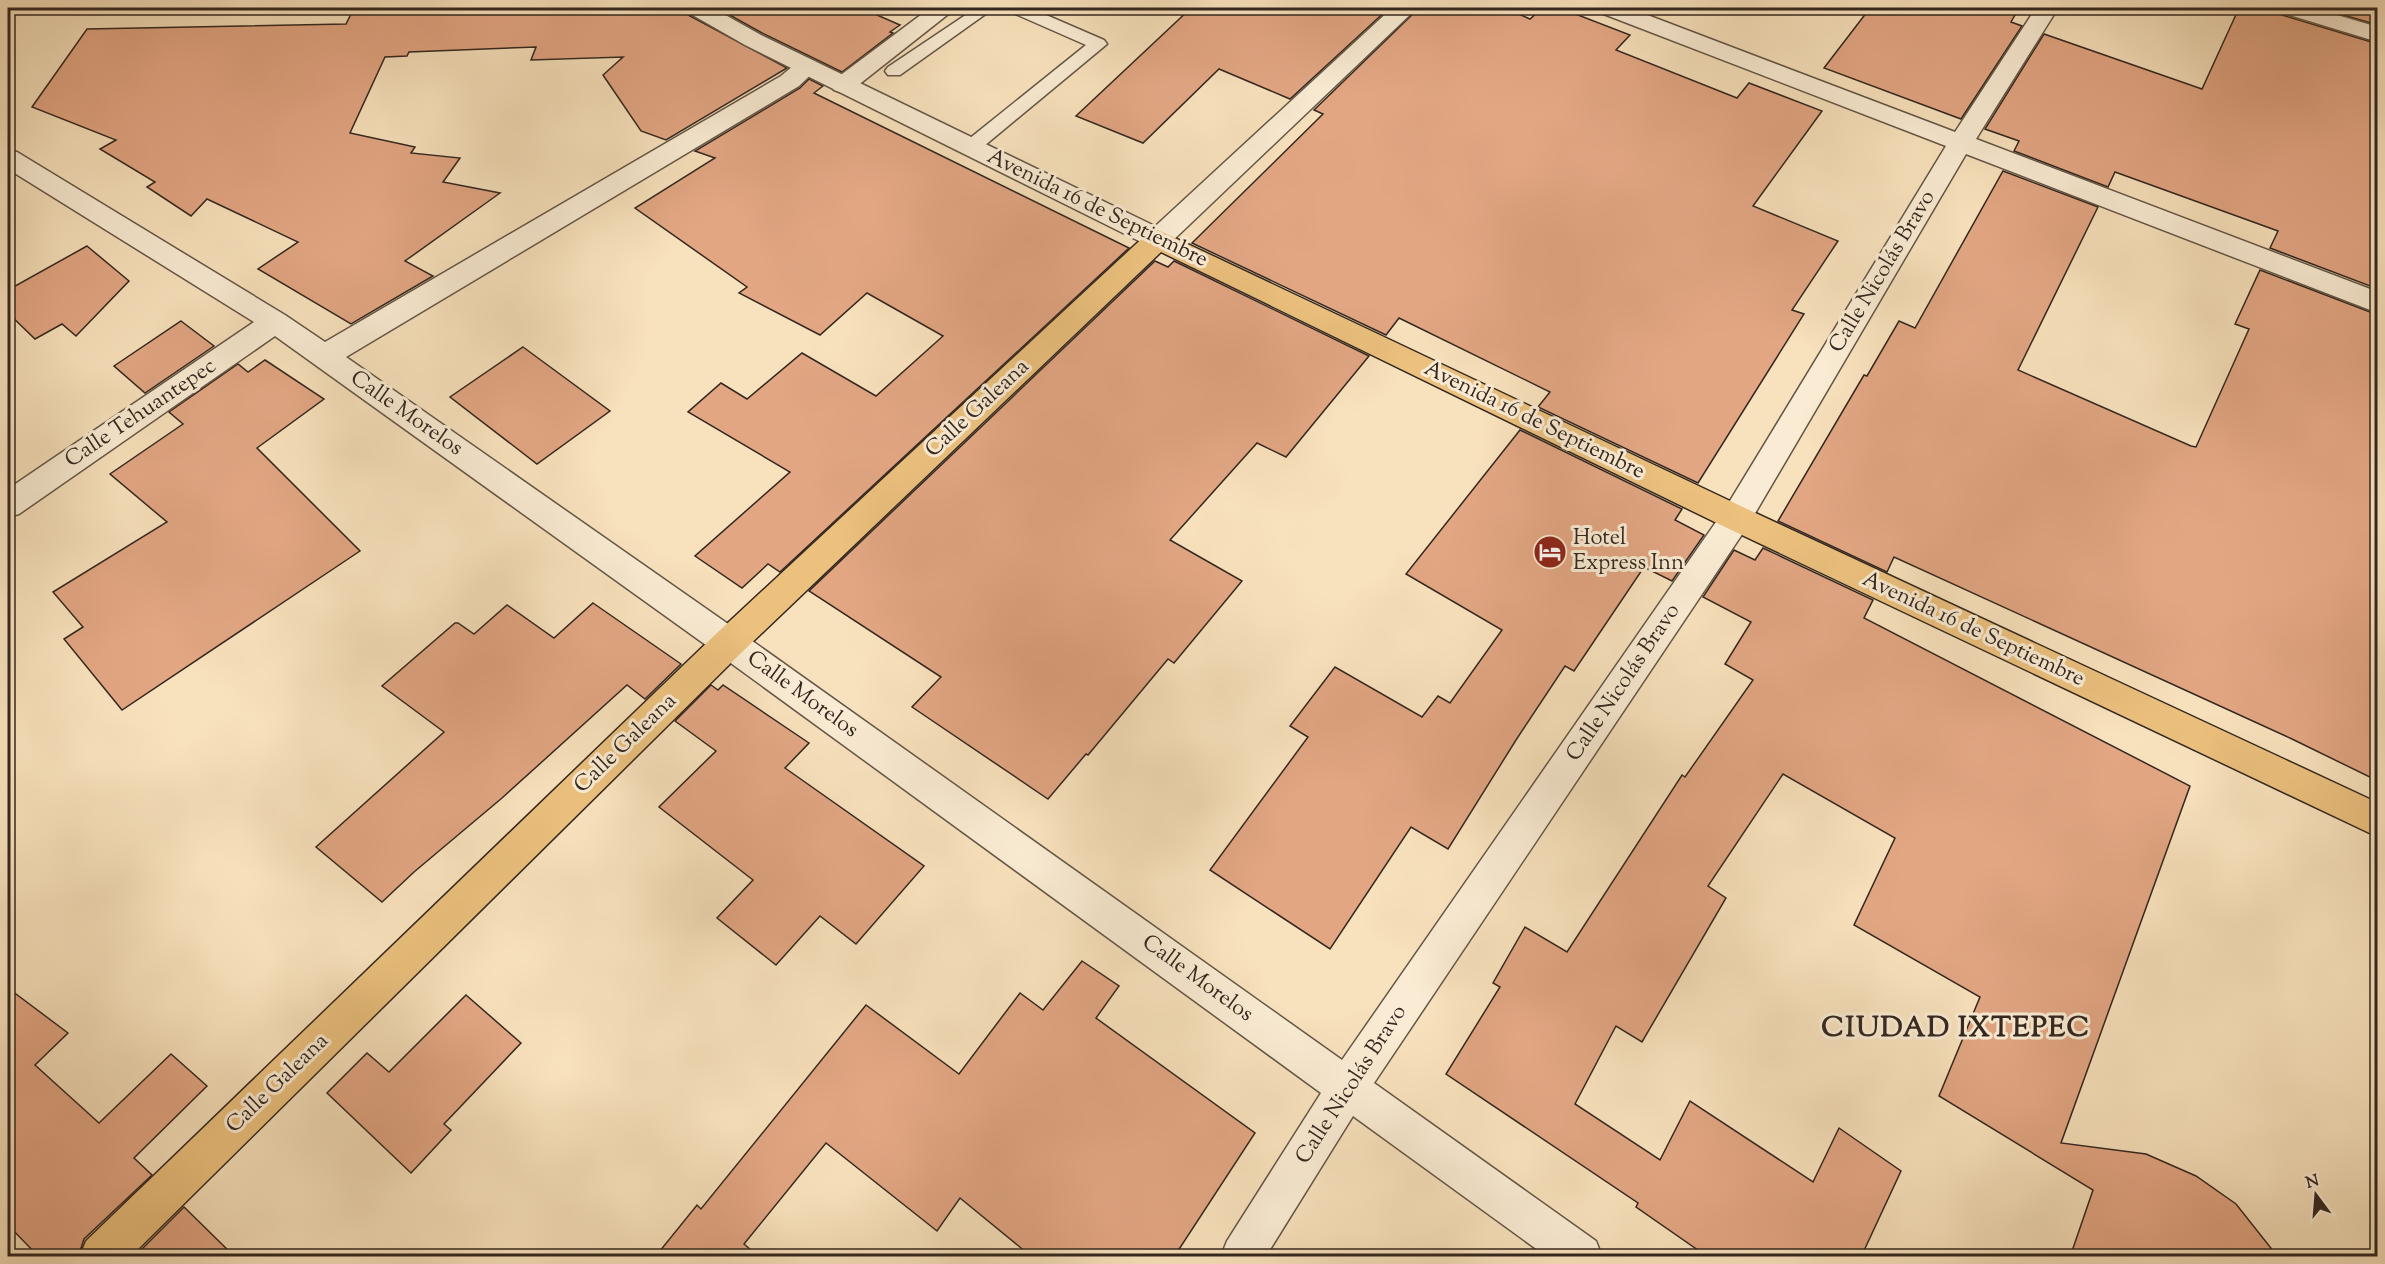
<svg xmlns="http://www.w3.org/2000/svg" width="2385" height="1264" viewBox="0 0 2385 1264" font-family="'Sorts Mill Goudy',serif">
  <rect width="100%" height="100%" fill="#f8e2bd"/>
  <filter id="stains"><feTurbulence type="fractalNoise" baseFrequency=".00333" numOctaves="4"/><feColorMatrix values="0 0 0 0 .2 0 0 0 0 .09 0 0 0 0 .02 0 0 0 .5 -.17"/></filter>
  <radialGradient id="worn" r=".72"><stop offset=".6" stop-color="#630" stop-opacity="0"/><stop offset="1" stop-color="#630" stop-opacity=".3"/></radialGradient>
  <g fill="#e2a683" stroke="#332720" stroke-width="1.5">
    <polygon points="354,8 683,8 688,15 787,68 666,140 641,131 603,75 623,57 531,60 536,47 409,52 407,56 385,57 350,133 415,147 411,153 460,158 443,182 500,193 405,261 433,276 351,324 258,269 298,242 207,199 191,216 147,187 155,182 100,149 116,140 32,107 87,29 346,24"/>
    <polygon points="717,8 861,8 900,25 890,32 893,33 842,72 762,33"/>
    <polygon points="1191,8 1389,8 1290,99 1219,69 1143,143 1076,116"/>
    <polygon points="1419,8 1505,8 1530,19 1542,8 1560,8 1630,35 1616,50 1737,98 1749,83 1822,111 1753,206 1838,241 1792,310 1804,314 1698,483 1538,407 1550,392 1399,318 1386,335 1192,243 1323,114 1314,110"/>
    <polygon points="1870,8 2019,8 2011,22 2022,26 1961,119 1824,68"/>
    <polygon points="2239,8 2277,8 2282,15 2378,44 2378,289 2270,248 2278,231 2115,172 2108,187 2014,151 2019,141 1985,129 2044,34 2202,89"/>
    <polygon points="2319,8 2378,8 2378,25"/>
    <polygon points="809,79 823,86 814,93 1129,248 780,572 768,564 742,588 695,556 790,472 688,412 721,383 747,399 802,353 876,396 943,336 867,293 820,335 739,293 747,287 635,208 715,158 695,151 800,88"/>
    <polygon points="2003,171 2098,207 2018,370 2191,446 2196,447 2249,329 2235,324 2260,270 2378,315 2378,781 2292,739 1894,557 1887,572 1778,521 1864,375 1867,376 1899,321 1915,328"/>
    <polygon points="87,246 129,281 76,336 62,324 35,339 8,313 8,290"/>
    <polygon points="1155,261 1168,267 1174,261 1369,356 1286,457 1257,443 1170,540 1242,581 1174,663 1168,659 1088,755 1086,754 1048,799 912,707 941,677 809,591"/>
    <polygon points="181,321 214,346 145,393 114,366"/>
    <polygon points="523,347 610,411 537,464 450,397"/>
    <polygon points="265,360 324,399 257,448 360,551 122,710 64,639 83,627 53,592 167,522 110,474 183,424 169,412 238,364 248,372"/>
    <polygon points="1520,430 1682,509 1675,520 1704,535 1672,581 1644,567 1574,671 1565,666 1516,740 1448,849 1411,827 1330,949 1210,870 1308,737 1290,726 1335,667 1422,717 1438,696 1450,703 1502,630 1406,574"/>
    <polygon points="1763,548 1873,600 1864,618 2190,786 2061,1143 2146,1154 2196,1176 2236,1204 2278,1257 2070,1257 2093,1190 1939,1096 1980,997 1854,925 1895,838 1783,774 1708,886 1726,898 1642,1042 1616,1026 1575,1104 1660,1160 1690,1101 1813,1182 1839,1128 1901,1171 1861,1257 1708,1257 1636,1207 1638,1203 1446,1074 1500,987 1493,983 1525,927 1567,952 1682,775 1685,777 1753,680 1725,664 1751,622 1703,597 1734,550 1755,560"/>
    <polygon points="593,603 681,664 645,699 627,685 502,798 414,872 382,902 316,847 444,732 382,686 455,623 458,623 474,634 507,605 554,638"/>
    <polygon points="711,685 718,690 723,685 809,743 785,768 924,866 856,944 820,916 776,965 717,918 753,880 659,807 716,751 675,721"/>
    <polygon points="1082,961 1119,986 1096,1018 1255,1133 1174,1257 1032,1257 960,1198 937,1231 826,1143 744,1244 759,1257 655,1257 697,1205 701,1209 866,1005 959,1074 1020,993 1043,1010"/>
    <polygon points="8,988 68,1033 35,1065 99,1123 171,1054 207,1086 134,1158 152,1175 84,1239 78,1257 39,1257 8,1225"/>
    <polygon points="466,995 521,1043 444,1124 451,1130 411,1173 327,1093 367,1053 389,1072"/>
    <polygon points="184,1207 235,1257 134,1257"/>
  </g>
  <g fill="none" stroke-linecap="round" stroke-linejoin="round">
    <defs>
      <g id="service">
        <polygon points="976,8 994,8 900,75 888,75 885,71 888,67"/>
        <polygon points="1009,8 1030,8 1104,40 1107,44 978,151 964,151 962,147 964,143 1086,45 1011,12"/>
      </g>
      <g id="minor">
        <polygon points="930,8 956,8 852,90 843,93 834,90 831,85 834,80"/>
        <polygon points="1392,8 1417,8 1167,246 1158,248 1149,246 1145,239 1149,232"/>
        <path d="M 1597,8 L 1629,8 L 1955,132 L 2036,8 L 2058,8 L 1976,139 L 2378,292 L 2378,313 L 1966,154 L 1747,527 L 1374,1083 L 1596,1241 L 1602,1256 L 1546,1256 L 1353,1116 L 1266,1256 L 1221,1256 L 1227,1241 L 1321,1093 L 717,653 L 275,336 L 19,514 L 8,517 L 8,489 L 254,322 L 8,169 L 8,150 L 17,152 L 285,315 L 325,342 L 781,76 C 793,66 800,58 815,62 L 819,67 L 799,86 L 346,357 L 741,633 L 1342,1060 L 1725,509 L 1946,146 L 1601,13 Z"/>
        <polygon points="2279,8 2313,8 2378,27 2378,42 2283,13"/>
      </g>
      <polygon id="tertiary" points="685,8 713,8 761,35 1167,232 1171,239 1167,246 1158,248 1149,246 745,45 689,13"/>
      <polygon id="primary" points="1158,230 1747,509 2378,803 2378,837 1725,527 1161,252 741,653 131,1256 80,1256 86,1241 717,633 1149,232"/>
    </defs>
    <use href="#service" stroke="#645647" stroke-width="3"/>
    <use href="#minor" stroke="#645647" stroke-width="3"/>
    <use href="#tertiary" stroke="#645647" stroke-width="3"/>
    <use href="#primary" stroke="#332720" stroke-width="3"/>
    <use href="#service" fill="#faecd4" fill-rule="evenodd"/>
    <use href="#minor" fill="#faecd4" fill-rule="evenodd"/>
    <use href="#tertiary" fill="#faecd4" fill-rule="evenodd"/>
    <use href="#primary" fill="#ecc17e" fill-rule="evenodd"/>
  </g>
  <defs>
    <symbol id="hotel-disc" viewBox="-11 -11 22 22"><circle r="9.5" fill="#8f2418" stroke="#faecd4"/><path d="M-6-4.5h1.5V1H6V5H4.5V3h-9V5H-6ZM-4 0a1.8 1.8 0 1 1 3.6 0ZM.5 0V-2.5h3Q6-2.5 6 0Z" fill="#fff"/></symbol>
  </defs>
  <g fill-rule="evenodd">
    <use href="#hotel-disc" x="1531" y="533" width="38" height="38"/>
  </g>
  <g text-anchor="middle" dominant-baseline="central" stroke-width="6" stroke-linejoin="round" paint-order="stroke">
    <g font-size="22" fill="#332720" stroke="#faecd4">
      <text transform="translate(1097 209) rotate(26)">Avenida 16 de Septiembre</text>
      <text transform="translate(1883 272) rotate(-59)">Calle Nicolás Bravo</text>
      <text transform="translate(978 409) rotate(-43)">Calle Galeana</text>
      <text transform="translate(141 414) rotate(-34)">Calle Tehuantepec</text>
      <text transform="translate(406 414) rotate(35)">Calle Morelos</text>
      <text transform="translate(1534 421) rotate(26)">Avenida 16 de Septiembre</text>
      <text transform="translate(1973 630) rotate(25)">Avenida 16 de Septiembre</text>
      <text transform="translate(1624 683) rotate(-56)">Calle Nicolás Bravo</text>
      <text transform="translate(802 695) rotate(36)">Calle Morelos</text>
      <text transform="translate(626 744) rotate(-44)">Calle Galeana</text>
      <text transform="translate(1197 979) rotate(36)">Calle Morelos</text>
      <text transform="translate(278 1084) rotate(-44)">Calle Galeana</text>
      <text transform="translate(1352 1085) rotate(-57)">Calle Nicolás Bravo</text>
    </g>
    <g font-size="22" fill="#332720" stroke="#faecd4" text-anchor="start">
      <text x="1573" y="539">Hotel<tspan x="1573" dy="25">Express Inn</tspan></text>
    </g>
    <g font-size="28" font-weight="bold" letter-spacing="1.5" fill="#332720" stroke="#faecd4">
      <text x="1956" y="1029">CIUDAD IXTEPEC</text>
    </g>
  </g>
  <rect width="2385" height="1264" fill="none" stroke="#f8e2bd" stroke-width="30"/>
  <rect x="9" y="9" width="2367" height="1246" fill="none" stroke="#332720" stroke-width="3"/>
  <rect x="15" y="15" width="2355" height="1234" fill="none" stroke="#332720" stroke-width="1.5"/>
  <g transform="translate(2316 1195) rotate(344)" stroke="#faecd4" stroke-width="4.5" paint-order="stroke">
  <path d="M0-4.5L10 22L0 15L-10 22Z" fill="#332720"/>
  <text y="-9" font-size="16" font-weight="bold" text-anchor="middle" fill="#332720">N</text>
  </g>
  <rect width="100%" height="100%" filter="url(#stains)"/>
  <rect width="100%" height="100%" fill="url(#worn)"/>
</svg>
